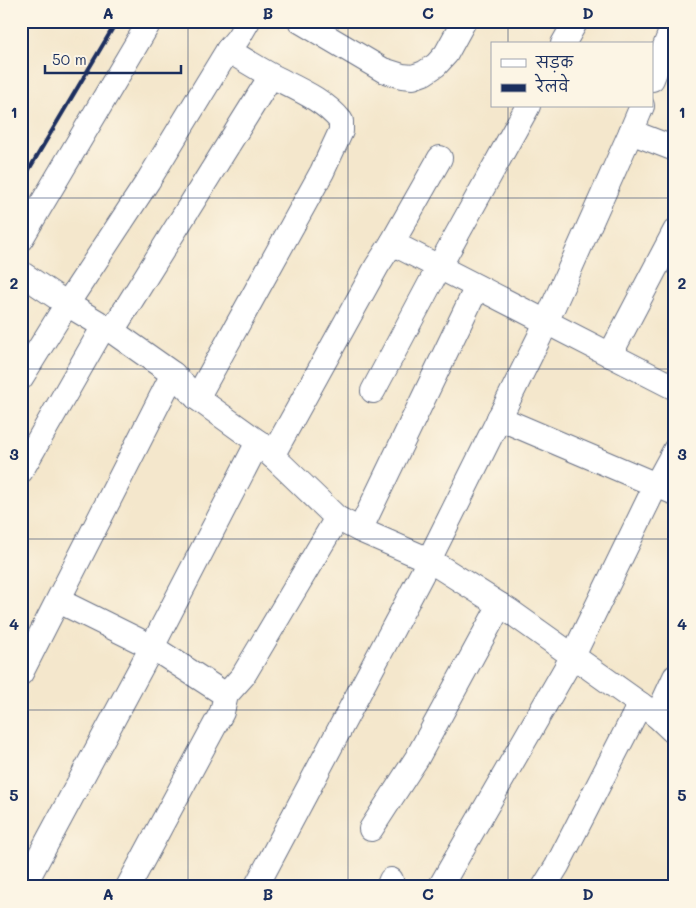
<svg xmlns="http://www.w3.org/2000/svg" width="696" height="908" viewBox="0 0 696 908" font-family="Mali,'Playpen Sans Deva',sans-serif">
  <rect width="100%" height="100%" fill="#fcf5e5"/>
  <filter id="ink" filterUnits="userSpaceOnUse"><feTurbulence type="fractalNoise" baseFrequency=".02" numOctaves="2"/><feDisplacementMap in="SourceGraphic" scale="10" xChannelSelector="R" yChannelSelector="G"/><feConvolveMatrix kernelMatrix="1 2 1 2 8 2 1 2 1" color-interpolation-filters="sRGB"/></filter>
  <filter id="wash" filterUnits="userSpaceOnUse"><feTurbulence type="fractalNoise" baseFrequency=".0096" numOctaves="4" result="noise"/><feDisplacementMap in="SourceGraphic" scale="20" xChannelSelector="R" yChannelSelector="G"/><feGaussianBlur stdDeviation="1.12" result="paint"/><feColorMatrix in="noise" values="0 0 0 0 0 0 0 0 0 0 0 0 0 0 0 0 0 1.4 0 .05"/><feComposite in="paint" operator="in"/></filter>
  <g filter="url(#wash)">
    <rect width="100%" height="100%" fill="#f4e7cc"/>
  </g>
  <g filter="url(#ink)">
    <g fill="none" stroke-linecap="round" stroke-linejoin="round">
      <defs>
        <g id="minor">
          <polyline points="300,21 383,70 402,76 413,77 424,73 436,65 446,54 464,21"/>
          <polyline points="563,44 576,21"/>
          <polyline points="652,79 675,21"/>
          <polyline points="631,132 675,149"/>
          <polyline points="21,239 150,21"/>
          <polyline points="392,243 675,388"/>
          <polyline points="21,273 67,304 112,331 173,374 197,398 258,442 337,518 360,530 429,560 511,612 657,716 675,733"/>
          <polyline points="112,331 271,76"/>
          <polyline points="610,355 675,231"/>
          <polyline points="21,378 67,304 148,181 228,50 238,38 248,21"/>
          <polyline points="373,391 439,267 528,106"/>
          <path d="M 197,398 L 322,172 L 341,131 L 341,121 C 323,99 297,89 272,76 C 257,68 243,59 228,50"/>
          <polyline points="499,418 675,493"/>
          <polyline points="272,456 377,266 392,243 440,158"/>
          <polyline points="21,471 104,326"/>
          <polyline points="360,530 477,287"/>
          <polyline points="59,601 152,647 226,695"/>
          <polyline points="21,673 173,374"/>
          <polyline points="657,716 675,677"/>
          <polyline points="371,829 417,758 500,605"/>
          <polyline points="23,887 152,647 258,442"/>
          <polyline points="128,887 222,712 226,695 243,676 337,518"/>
          <polyline points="256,887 423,572 539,338 631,132 642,106"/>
          <polyline points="388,887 391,880"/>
          <polyline points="440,887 573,656 656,485 675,450"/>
          <polyline points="544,887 557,866 640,704"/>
        </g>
      </defs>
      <use href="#minor" stroke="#676f84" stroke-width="26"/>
      <use href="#minor" stroke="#fff" stroke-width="24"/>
      <polyline stroke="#1b2f5e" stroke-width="4" points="21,183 117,21"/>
    </g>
  </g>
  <path fill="none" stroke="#1b2f5e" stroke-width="1" stroke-opacity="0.55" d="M 188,21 L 188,887M 348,21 L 348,887M 508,21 L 508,44M 508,106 L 508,887M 21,198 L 675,198M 21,369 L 675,369M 21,539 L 675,539M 21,710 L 675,710"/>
  <rect width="696" height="908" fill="none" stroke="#fcf5e5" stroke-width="55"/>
  <rect x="491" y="42" width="162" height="65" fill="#fcf5e5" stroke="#a2a6af"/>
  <rect x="501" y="59" width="25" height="8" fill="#ffffff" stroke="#a2a6af"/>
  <text x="536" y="68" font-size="15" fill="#1b2f5e">सड़क</text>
  <rect x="501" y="84" width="25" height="8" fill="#1b2f5e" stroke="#a2a6af"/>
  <text x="536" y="92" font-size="15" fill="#1b2f5e">रेलवे</text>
  <path d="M45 65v8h136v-8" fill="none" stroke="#1b2f5e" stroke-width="2.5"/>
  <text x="52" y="65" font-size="15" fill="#1b2f5e" stroke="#fcf5e5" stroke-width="4" paint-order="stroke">50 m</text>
  <rect x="28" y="28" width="640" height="852" fill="none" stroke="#1b2f5e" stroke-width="2"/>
  <g font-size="16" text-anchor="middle" font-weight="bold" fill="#1b2f5e">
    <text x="108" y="19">A</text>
    <text x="268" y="19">B</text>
    <text x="428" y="19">C</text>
    <text x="588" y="19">D</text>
    <text x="14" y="118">1</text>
    <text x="682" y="118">1</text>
    <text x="14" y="289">2</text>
    <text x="682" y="289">2</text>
    <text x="14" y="460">3</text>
    <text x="682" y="460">3</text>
    <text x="14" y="630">4</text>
    <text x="682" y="630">4</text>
    <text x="14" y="801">5</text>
    <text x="682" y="801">5</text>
    <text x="108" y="900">A</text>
    <text x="268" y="900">B</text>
    <text x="428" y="900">C</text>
    <text x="588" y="900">D</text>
  </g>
</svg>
